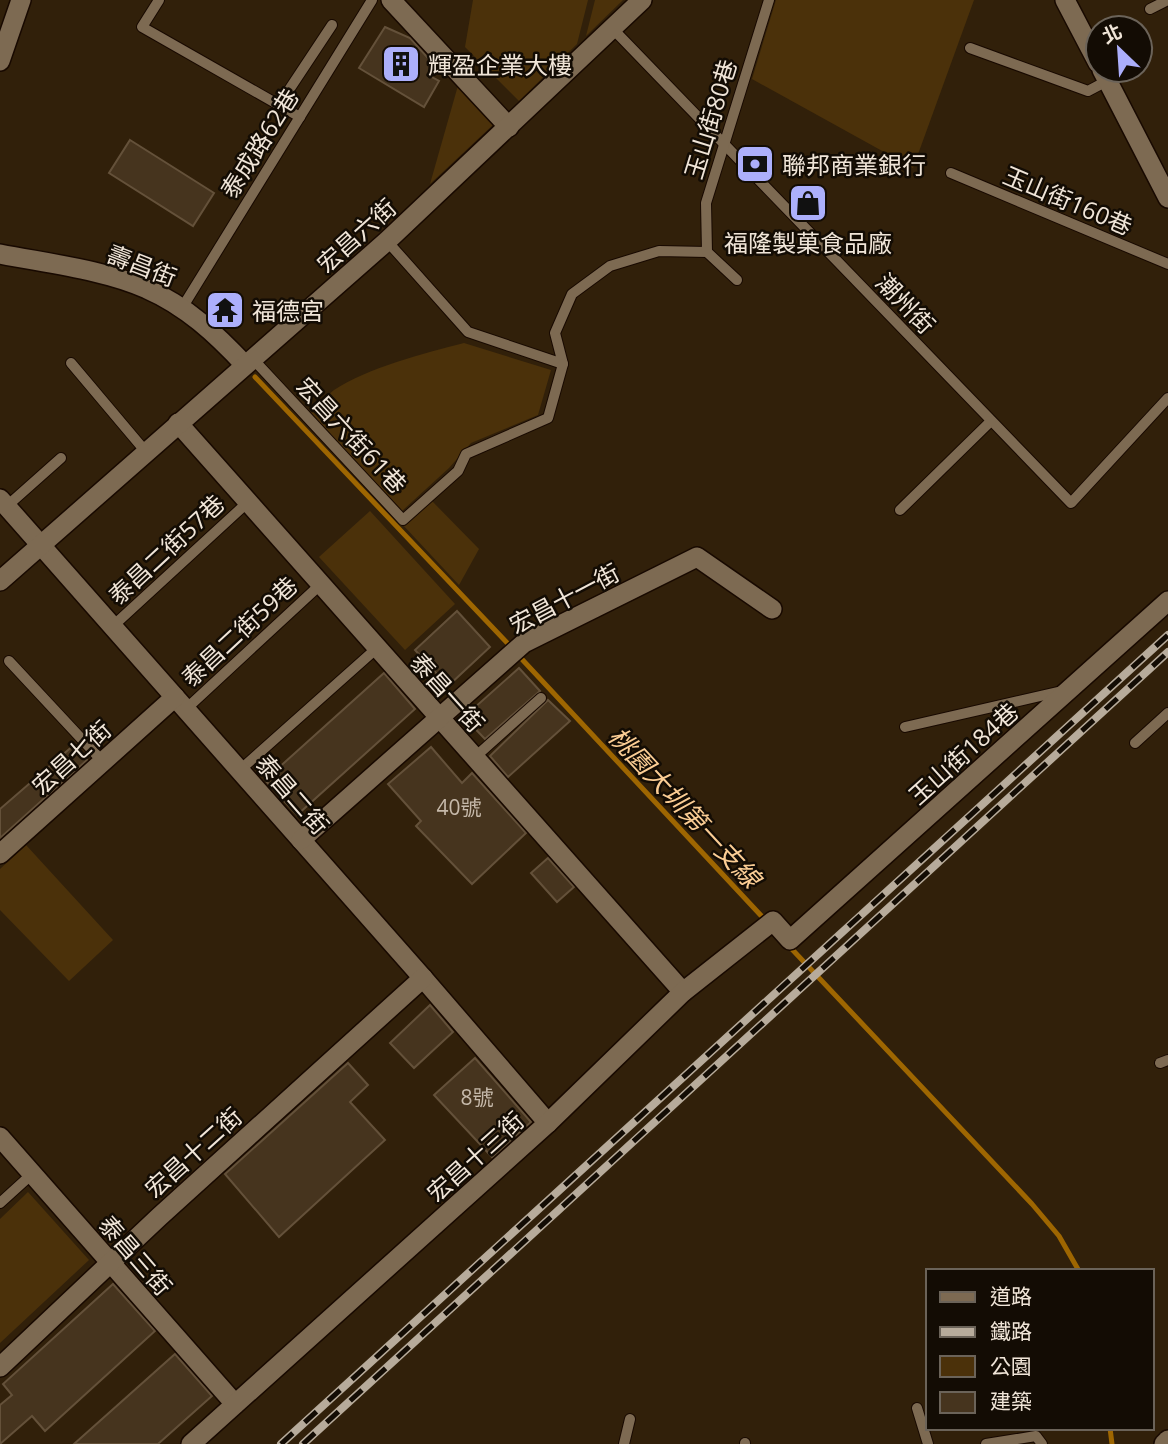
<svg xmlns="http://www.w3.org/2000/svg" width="1168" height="1444" viewBox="0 0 1168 1444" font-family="'Open Sans','Noto Sans TC',sans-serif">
  <rect width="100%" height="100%" fill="#31200a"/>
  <g fill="#4b310a">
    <polygon points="473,0 588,0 577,44 519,101 465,47"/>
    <polygon points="595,0 623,0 586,36"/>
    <polygon points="776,0 974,0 913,168 752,79"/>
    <polygon points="459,82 495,123 430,184"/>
    <path d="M 464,343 L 551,370 L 538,415 L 471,443 L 449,468 L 402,511 L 311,413 C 318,406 326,396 334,390 C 368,368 424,353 464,343 Z"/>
    <polygon points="431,500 479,549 459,585 402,524"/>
    <polygon points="370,511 455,604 405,650 319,557"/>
    <polygon points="26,845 113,940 69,981 0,910 0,869"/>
    <polygon points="28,1192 89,1260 0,1343 0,1219"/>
  </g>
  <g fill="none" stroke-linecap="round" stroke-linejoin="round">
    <g stroke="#9e6601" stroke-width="5">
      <polyline points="255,377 512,648"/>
      <polyline points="518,655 767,922"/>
      <polyline points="788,945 1032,1204 1059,1236 1079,1271"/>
      <polyline points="1110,1428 1112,1444"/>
    </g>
  </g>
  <g fill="#46341e" stroke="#64513a" stroke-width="2">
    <polygon points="385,27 410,38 437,68 430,76 439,81 424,107 359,68"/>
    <polygon points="130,140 214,193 193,226 109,173"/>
    <polygon points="222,297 238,315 228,324 212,306"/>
    <polygon points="457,611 490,647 448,686 415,650"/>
    <polygon points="519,668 540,691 485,739 464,717"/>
    <polygon points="384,673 415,709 297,815 265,780"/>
    <polygon points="548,700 570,721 508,777 490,756"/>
    <polygon points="74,745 87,760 0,838 0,809"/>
    <polygon points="431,747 462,783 472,773 526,833 472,884 416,826 421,821 388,784"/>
    <polygon points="548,858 574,887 557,902 531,873"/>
    <polygon points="430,1005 453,1032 414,1068 390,1043"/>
    <polygon points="475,1058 531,1122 492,1157 434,1095"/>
    <polygon points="348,1063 368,1085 350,1102 385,1140 279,1237 225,1174"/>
    <polygon points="113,1284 155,1331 45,1431 32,1416 0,1444 0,1405 12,1395 3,1384"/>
    <polygon points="175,1354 212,1396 158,1444 74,1444"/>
  </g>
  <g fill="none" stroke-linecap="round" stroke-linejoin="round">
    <defs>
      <g id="service">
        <polyline points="159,0 142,27 300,117"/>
        <polyline points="1150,9 1168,0"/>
        <polyline points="612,28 1071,503 1168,398"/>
        <polyline points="970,48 1088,91 1107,81"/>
        <polyline points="279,105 332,25"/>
        <polyline points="951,173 1168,264"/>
        <polyline points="387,241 468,332 563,364 555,333 572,294 610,266 659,251 707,252 737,280"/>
        <polyline points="707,252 706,203 769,0"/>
        <polyline points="182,308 372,0"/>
        <polyline points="252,358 403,520 458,471 466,454 548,418 563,364"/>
        <polyline points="71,363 146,452"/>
        <polyline points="7,506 61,458"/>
        <polyline points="900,510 991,421"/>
        <polyline points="113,626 248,502"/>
        <polyline points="9,661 103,762"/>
        <polyline points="186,709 321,584"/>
        <polyline points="905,727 1062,691"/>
        <polyline points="1135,743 1168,713"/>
        <polyline points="474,758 541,698"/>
        <polyline points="240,770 377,648"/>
        <polyline points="1160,1063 1168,1060"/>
        <polyline points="0,1203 32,1174"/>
        <polyline points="917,1408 928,1444"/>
        <polyline points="624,1444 630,1419"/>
        <polyline points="745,1444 745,1443"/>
        <polyline points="986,1444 1036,1436 1042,1444"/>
      </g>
      <g id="minor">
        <polyline points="391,0 509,127"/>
        <polyline points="1065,0 1098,63"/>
        <polyline points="0,61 21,0"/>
        <polyline points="1102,70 1168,198"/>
        <path d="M 0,254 C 45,263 106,270 147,289 C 186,306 216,334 245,365"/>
        <polyline points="178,423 683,992"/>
        <polyline points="0,499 423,978 548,1123"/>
        <polyline points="0,581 387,241 642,0"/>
        <polyline points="301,840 524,643 697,557 772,609"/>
        <polyline points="0,854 175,697"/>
        <polyline points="0,1137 235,1404"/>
        <polyline points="0,1367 159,1217 423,978"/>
        <polyline points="191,1444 548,1123 683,992 773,921 790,940 1168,601"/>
        <polyline points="1164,1444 1168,1440"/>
      </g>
    </defs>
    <use href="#service" stroke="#180900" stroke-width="12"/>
    <use href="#minor" stroke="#180900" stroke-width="22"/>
    <use href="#service" stroke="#7d6a52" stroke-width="10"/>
    <use href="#minor" stroke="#7d6a52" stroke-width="19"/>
    <defs>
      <g id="rail">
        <polyline points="281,1444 1168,635"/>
        <polyline points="303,1444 1168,652"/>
      </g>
    </defs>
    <use href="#rail" stroke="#b7ab9b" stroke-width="8"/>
    <use href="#rail" stroke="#130c04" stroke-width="5" stroke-dasharray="16" stroke-linecap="butt"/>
  </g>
  <defs>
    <symbol id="building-square" viewBox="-11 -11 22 22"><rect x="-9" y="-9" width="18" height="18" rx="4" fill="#acaffb" stroke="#130c04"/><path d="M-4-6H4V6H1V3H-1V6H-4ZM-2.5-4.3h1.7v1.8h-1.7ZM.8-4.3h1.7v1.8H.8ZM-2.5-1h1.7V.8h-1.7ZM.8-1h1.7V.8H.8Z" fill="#111"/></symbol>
    <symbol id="bank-square" viewBox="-11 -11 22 22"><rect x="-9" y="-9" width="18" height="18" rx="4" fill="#acaffb" stroke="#130c04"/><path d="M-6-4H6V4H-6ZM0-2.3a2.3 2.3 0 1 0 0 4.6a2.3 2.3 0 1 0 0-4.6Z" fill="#111"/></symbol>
    <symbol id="shop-square" viewBox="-11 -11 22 22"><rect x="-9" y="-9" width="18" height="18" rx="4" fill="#acaffb" stroke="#130c04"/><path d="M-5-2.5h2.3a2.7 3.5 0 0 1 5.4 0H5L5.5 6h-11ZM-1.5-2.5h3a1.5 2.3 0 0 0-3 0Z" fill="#111"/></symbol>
    <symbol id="temple-square" viewBox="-11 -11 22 22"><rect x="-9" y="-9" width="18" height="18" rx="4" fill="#acaffb" stroke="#130c04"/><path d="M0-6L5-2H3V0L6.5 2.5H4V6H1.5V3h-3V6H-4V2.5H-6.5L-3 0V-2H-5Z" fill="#111"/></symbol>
  </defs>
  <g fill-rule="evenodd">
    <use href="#building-square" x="379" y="42" width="44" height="44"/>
    <use href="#bank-square" x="733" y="142" width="44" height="44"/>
    <use href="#shop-square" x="786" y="181" width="44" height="44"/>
    <use href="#temple-square" x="203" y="288" width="44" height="44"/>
  </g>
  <g text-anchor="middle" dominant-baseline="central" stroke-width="5" stroke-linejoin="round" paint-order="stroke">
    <g font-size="21" fill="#c6b9aa">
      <text x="459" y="807">40號</text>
      <text x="477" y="1097">8號</text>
    </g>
    <g font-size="24" fill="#f0e5d8" stroke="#130c04" text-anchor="start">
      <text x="428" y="64">輝盈企業大樓</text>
      <text x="782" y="164">聯邦商業銀行</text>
      <text x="808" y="242" text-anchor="middle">福隆製菓食品廠</text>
      <text x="252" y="310">福德宮</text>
    </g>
    <g font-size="24" fill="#f0e5d8" stroke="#130c04">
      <text transform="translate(710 119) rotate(-73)">玉山街80巷</text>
      <text transform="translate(259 143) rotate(-58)">泰成路62巷</text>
      <text transform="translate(1068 200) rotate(23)">玉山街160巷</text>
      <text transform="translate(356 235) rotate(-42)">宏昌六街</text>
      <text transform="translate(142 265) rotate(21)">壽昌街</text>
      <text transform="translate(906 303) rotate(46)">潮州街</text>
      <text transform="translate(352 435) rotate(47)">宏昌六街61巷</text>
      <text transform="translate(166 549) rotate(-43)">泰昌二街57巷</text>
      <text transform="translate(564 598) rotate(-28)">宏昌十一街</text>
      <text transform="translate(239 631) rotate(-43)">泰昌二街59巷</text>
      <text transform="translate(448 692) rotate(48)">泰昌一街</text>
      <text transform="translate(963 753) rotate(-42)">玉山街184巷</text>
      <text transform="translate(71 757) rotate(-42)">宏昌七街</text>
      <text transform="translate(293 794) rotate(49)">泰昌二街</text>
      <text transform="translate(193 1152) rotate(-42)">宏昌十二街</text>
      <text transform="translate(475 1156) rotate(-42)">宏昌十三街</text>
      <text transform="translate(136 1255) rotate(49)">泰昌三街</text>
    </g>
    <g font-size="26" font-style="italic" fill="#fbcd94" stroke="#130c04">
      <text transform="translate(685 807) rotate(47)">桃園大圳第一支線</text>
    </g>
  </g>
  <rect x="926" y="1269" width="228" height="161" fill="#130c04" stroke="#6b6359" stroke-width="2"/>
  <rect x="940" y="1292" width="35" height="10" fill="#7d6a52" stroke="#6b6359" stroke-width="2"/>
  <text x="990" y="1304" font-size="21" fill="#f0e5d8">道路</text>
  <rect x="940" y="1327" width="35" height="10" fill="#b7ab9b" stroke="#6b6359" stroke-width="2"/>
  <text x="990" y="1339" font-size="21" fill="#f0e5d8">鐵路</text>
  <rect x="940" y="1356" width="35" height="21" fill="#4b310a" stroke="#6b6359" stroke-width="2"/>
  <text x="990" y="1374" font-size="21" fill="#f0e5d8">公園</text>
  <rect x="940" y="1392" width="35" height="21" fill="#46341e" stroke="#6b6359" stroke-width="2"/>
  <text x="990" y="1409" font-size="21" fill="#f0e5d8">建築</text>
  <g transform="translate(1119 49) rotate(335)"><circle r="33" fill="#130c04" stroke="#6b6359" stroke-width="2"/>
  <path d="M0-5L12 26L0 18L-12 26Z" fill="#acaffb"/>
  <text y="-10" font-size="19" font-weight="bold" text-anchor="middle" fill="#f0e5d8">北</text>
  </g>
</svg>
